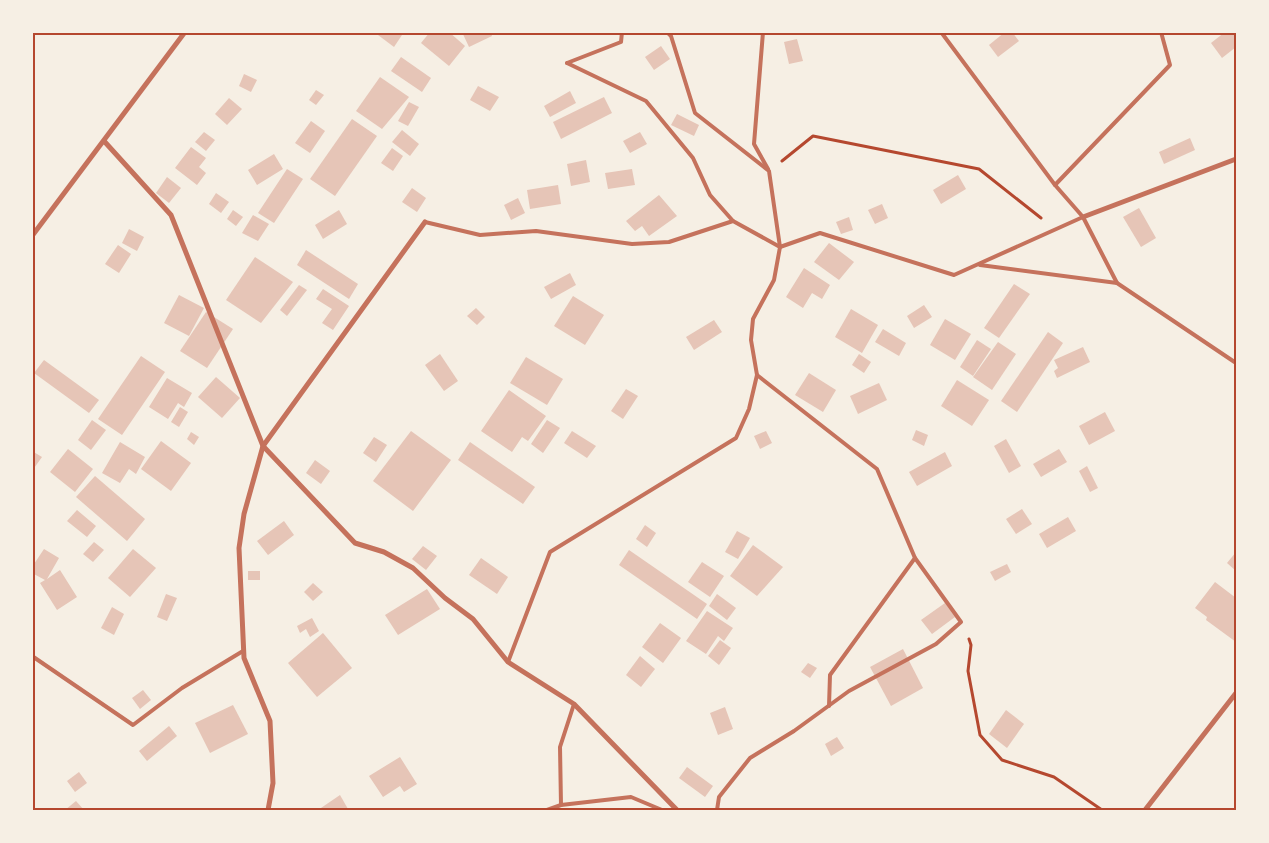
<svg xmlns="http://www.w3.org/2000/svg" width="1269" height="843" viewBox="0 0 1269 843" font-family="Overpass,sans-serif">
  <rect width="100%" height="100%" fill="#f6efe4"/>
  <g fill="#e6c5b7">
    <polygon points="374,32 404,32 394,47"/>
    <polygon points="430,32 449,32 465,46 449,66 421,43"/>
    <polygon points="462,32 491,32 492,36 469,47"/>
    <polygon points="1005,32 1012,32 1019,41 998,57 989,45"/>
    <polygon points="1225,32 1236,32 1236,47 1222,58 1211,43"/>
    <polygon points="797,39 803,61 789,64 784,42"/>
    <polygon points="661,46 670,59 654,70 645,57"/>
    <polygon points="401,57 431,78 422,92 391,71"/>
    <polygon points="244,74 257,80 251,92 239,86"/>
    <polygon points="380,77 409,97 382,129 356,111"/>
    <polygon points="478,86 499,97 490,111 470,100"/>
    <polygon points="316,90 324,95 316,105 309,100"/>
    <polygon points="570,91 576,103 550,117 544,106"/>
    <polygon points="604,97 612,113 561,139 553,122"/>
    <polygon points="229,98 242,109 227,125 215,114"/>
    <polygon points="409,102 419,107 408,126 398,121"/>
    <polygon points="677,114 699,125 694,136 671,125"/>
    <polygon points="352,119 377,136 335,196 310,179"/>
    <polygon points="311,121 325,131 310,153 295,143"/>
    <polygon points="402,130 419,144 410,156 392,142"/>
    <polygon points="204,132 215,140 206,151 195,142"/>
    <polygon points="640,132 647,144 630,153 623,141"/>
    <polygon points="1190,138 1195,150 1164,164 1159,152"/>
    <polygon points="191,147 206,158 199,167 206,173 197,185 175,168"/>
    <polygon points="392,148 403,156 393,171 381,163"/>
    <polygon points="274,154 283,169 257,185 248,170"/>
    <polygon points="586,160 590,182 571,186 567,164"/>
    <polygon points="287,169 303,179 274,223 258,213"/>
    <polygon points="632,169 635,185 608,189 605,173"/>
    <polygon points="958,175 966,189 941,204 933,190"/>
    <polygon points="167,177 181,188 169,203 156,193"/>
    <polygon points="558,185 561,204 530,209 527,190"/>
    <polygon points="412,188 426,198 417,212 402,202"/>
    <polygon points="216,193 229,202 221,213 209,204"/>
    <polygon points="659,195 677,216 649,236 642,226 635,231 626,221"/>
    <polygon points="518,198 525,213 511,220 504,205"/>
    <polygon points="882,204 888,218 875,224 868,210"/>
    <polygon points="1139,208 1156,238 1141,247 1123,217"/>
    <polygon points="233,210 243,217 236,226 227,219"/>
    <polygon points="339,210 347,224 323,239 315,225"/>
    <polygon points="253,215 269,224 258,241 242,233"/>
    <polygon points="849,217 853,230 841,234 836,222"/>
    <polygon points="129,229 144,237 137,251 122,243"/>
    <polygon points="829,243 854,262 839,280 814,262"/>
    <polygon points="118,245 131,254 119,273 105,264"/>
    <polygon points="306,250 358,284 349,299 297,265"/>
    <polygon points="255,257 293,282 261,323 226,300"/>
    <polygon points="804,268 830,285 822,299 812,293 803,308 786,297"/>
    <polygon points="570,273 576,285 551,299 544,287"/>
    <polygon points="1014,284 1030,294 999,338 984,328"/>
    <polygon points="299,285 307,290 287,316 280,310"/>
    <polygon points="323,289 349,306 333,330 322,323 332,309 316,299"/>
    <polygon points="179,295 204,308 189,336 164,323"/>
    <polygon points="573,296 604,315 585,345 554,326"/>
    <polygon points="924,305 932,317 914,328 907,316"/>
    <polygon points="476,308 485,317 477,325 467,316"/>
    <polygon points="851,309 878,325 862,353 835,337"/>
    <polygon points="206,312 233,329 207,368 180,351"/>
    <polygon points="945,319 971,334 955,360 930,345"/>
    <polygon points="714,320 722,332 694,350 686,337"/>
    <polygon points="883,329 906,343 899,356 875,342"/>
    <polygon points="1048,332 1063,343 1017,412 1001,401"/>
    <polygon points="977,340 991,349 973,376 960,367"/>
    <polygon points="998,342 1016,354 992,390 973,377"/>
    <polygon points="1083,347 1090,362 1057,378 1054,371 1058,368 1054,360"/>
    <polygon points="440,354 458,381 444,391 425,365"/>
    <polygon points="859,354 871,362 864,373 852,365"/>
    <polygon points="141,356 165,372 122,435 98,419"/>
    <polygon points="526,357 563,379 547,405 510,383"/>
    <polygon points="44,360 99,400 89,413 34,373"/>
    <polygon points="809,373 836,390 823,412 795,395"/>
    <polygon points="216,377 240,398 222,418 198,397"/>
    <polygon points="167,378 192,393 184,407 178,403 168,419 149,407"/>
    <polygon points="957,380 989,400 972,426 941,406"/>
    <polygon points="879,383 887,400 858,414 850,396"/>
    <polygon points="626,389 638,396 623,419 611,411"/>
    <polygon points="509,390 546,416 528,441 522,437 512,452 481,431"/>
    <polygon points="180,407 188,412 179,427 171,422"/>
    <polygon points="1105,412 1115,431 1089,445 1079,426"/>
    <polygon points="92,420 106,430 91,450 78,440"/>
    <polygon points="547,420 560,428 543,453 531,444"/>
    <polygon points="916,430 928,435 924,446 912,440"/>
    <polygon points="411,431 451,460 413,511 373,481"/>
    <polygon points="572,431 596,446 587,458 564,443"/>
    <polygon points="766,431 772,443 760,449 754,436"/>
    <polygon points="191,432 199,437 194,445 187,439"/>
    <polygon points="374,437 387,445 376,462 363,453"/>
    <polygon points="1006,439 1021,466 1009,473 994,446"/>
    <polygon points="161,441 191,463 171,491 141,469"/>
    <polygon points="120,442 145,457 136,474 129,469 120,483 102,473"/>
    <polygon points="470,442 535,487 523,504 458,460"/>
    <polygon points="68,449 93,469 75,492 50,472"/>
    <polygon points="1059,449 1067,462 1041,477 1033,464"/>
    <polygon points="32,451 42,457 32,471"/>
    <polygon points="945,452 952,466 917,486 909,472"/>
    <polygon points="315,460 330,471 321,484 306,473"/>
    <polygon points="1087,466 1098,488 1090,492 1079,471"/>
    <polygon points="95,476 145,519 127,541 76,497"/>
    <polygon points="1022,509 1032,524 1016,534 1006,519"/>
    <polygon points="77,510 96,526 87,537 67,521"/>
    <polygon points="1068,517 1076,531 1047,548 1039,534"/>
    <polygon points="284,521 294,535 268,555 257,541"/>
    <polygon points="645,525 656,533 647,547 636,539"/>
    <polygon points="737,531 750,538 738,559 725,552"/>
    <polygon points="94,542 104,550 93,562 83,554"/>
    <polygon points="753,545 783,567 757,596 730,576"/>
    <polygon points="423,546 437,556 426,570 412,559"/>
    <polygon points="44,549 59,558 47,579 60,570 77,597 57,610 40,583 45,580 32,573 32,567"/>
    <polygon points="133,549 156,568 130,597 108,578"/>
    <polygon points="629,550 707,604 697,619 619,565"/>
    <polygon points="1236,552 1236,571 1227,563"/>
    <polygon points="481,558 508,577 497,594 469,575"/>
    <polygon points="702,562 724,576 710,597 688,582"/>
    <polygon points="1007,564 1011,572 995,581 990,572"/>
    <rect x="248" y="571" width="12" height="9"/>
    <polygon points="1215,582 1236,598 1236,642 1206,620 1207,617 1195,608"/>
    <polygon points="313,583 323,592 313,601 304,592"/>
    <polygon points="427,589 440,609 398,635 385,615"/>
    <polygon points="166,594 177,598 167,621 157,617"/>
    <polygon points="717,594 736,608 727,620 709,606"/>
    <polygon points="945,603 955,617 932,634 921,620"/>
    <polygon points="112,607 124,614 114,635 101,628"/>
    <polygon points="707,611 733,628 724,641 718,636 706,654 686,641"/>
    <polygon points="312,618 319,631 310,637 306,629 300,633 297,626"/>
    <polygon points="660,623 681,638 663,663 642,647"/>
    <polygon points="323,633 352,668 317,697 288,663"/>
    <polygon points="720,640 731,648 719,665 708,656"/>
    <polygon points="903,649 923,688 891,706 870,667"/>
    <polygon points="640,656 655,669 641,687 626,675"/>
    <polygon points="808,663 817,668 810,678 801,672"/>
    <polygon points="143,690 151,700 140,709 132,698"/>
    <polygon points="233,705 248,734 210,753 195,723"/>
    <polygon points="725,707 733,729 718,735 710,713"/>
    <polygon points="1006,710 1024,724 1007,748 989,734"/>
    <polygon points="169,726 177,736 147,761 139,751"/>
    <polygon points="837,737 844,748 831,756 825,744"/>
    <polygon points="400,757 417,784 404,792 400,786 383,797 369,776"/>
    <polygon points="687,767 713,786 705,797 679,778"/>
    <polygon points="79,772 87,783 75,792 67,781"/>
    <polygon points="340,795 348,809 345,810 318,810"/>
    <polygon points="76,801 84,810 65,810"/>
  </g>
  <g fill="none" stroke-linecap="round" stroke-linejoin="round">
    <g stroke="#b5482f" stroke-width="3">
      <polyline points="782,161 813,136 979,169 1041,218"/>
      <polyline points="969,639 971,645 968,671 980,735 1002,760 1054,777 1102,810"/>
    </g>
    <g stroke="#c5725c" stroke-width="4">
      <polyline points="667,32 671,36 695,113 769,171 780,247 820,233 954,275 1083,217"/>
      <polyline points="763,32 754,144 768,169"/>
      <polyline points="941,32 1055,185 1083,217 1117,283 1236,363"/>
      <polyline points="567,63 646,101 693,158 710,195 733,221"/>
      <polyline points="567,63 621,42 622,32"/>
      <polyline points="1055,185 1170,65 1161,32"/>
      <polyline points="425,222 480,235 536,231 632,244 669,242 733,221 780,247 774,280 753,319 751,340 757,375 877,469 915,558 961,622 936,644 849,691 794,731 750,758 719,797 717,810"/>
      <polyline points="980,265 1117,283"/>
      <polyline points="32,656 133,725 182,688 243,651"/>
      <polyline points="508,662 550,552 736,438 749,409 757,375"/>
      <polyline points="829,706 830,675 915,558"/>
      <polyline points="561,805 560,747 574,704"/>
      <polyline points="547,810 561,805 631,797 662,810"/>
    </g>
    <g stroke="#c5725c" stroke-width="5">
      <polyline points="104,141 171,215 263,446 355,543 384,552 413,568 445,598 473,619 508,662 574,704 677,810"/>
      <polyline points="1083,217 1236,159"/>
      <polyline points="32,236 185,32"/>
      <polyline points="268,810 273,783 270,721 244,658 239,548 244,514 263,446 425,222"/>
      <polyline points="1145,810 1236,693"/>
    </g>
  </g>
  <rect width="1269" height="843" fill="none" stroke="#f6efe4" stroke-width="68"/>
  <rect x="34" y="34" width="1201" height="775" fill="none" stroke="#b5482f" stroke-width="2"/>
</svg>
